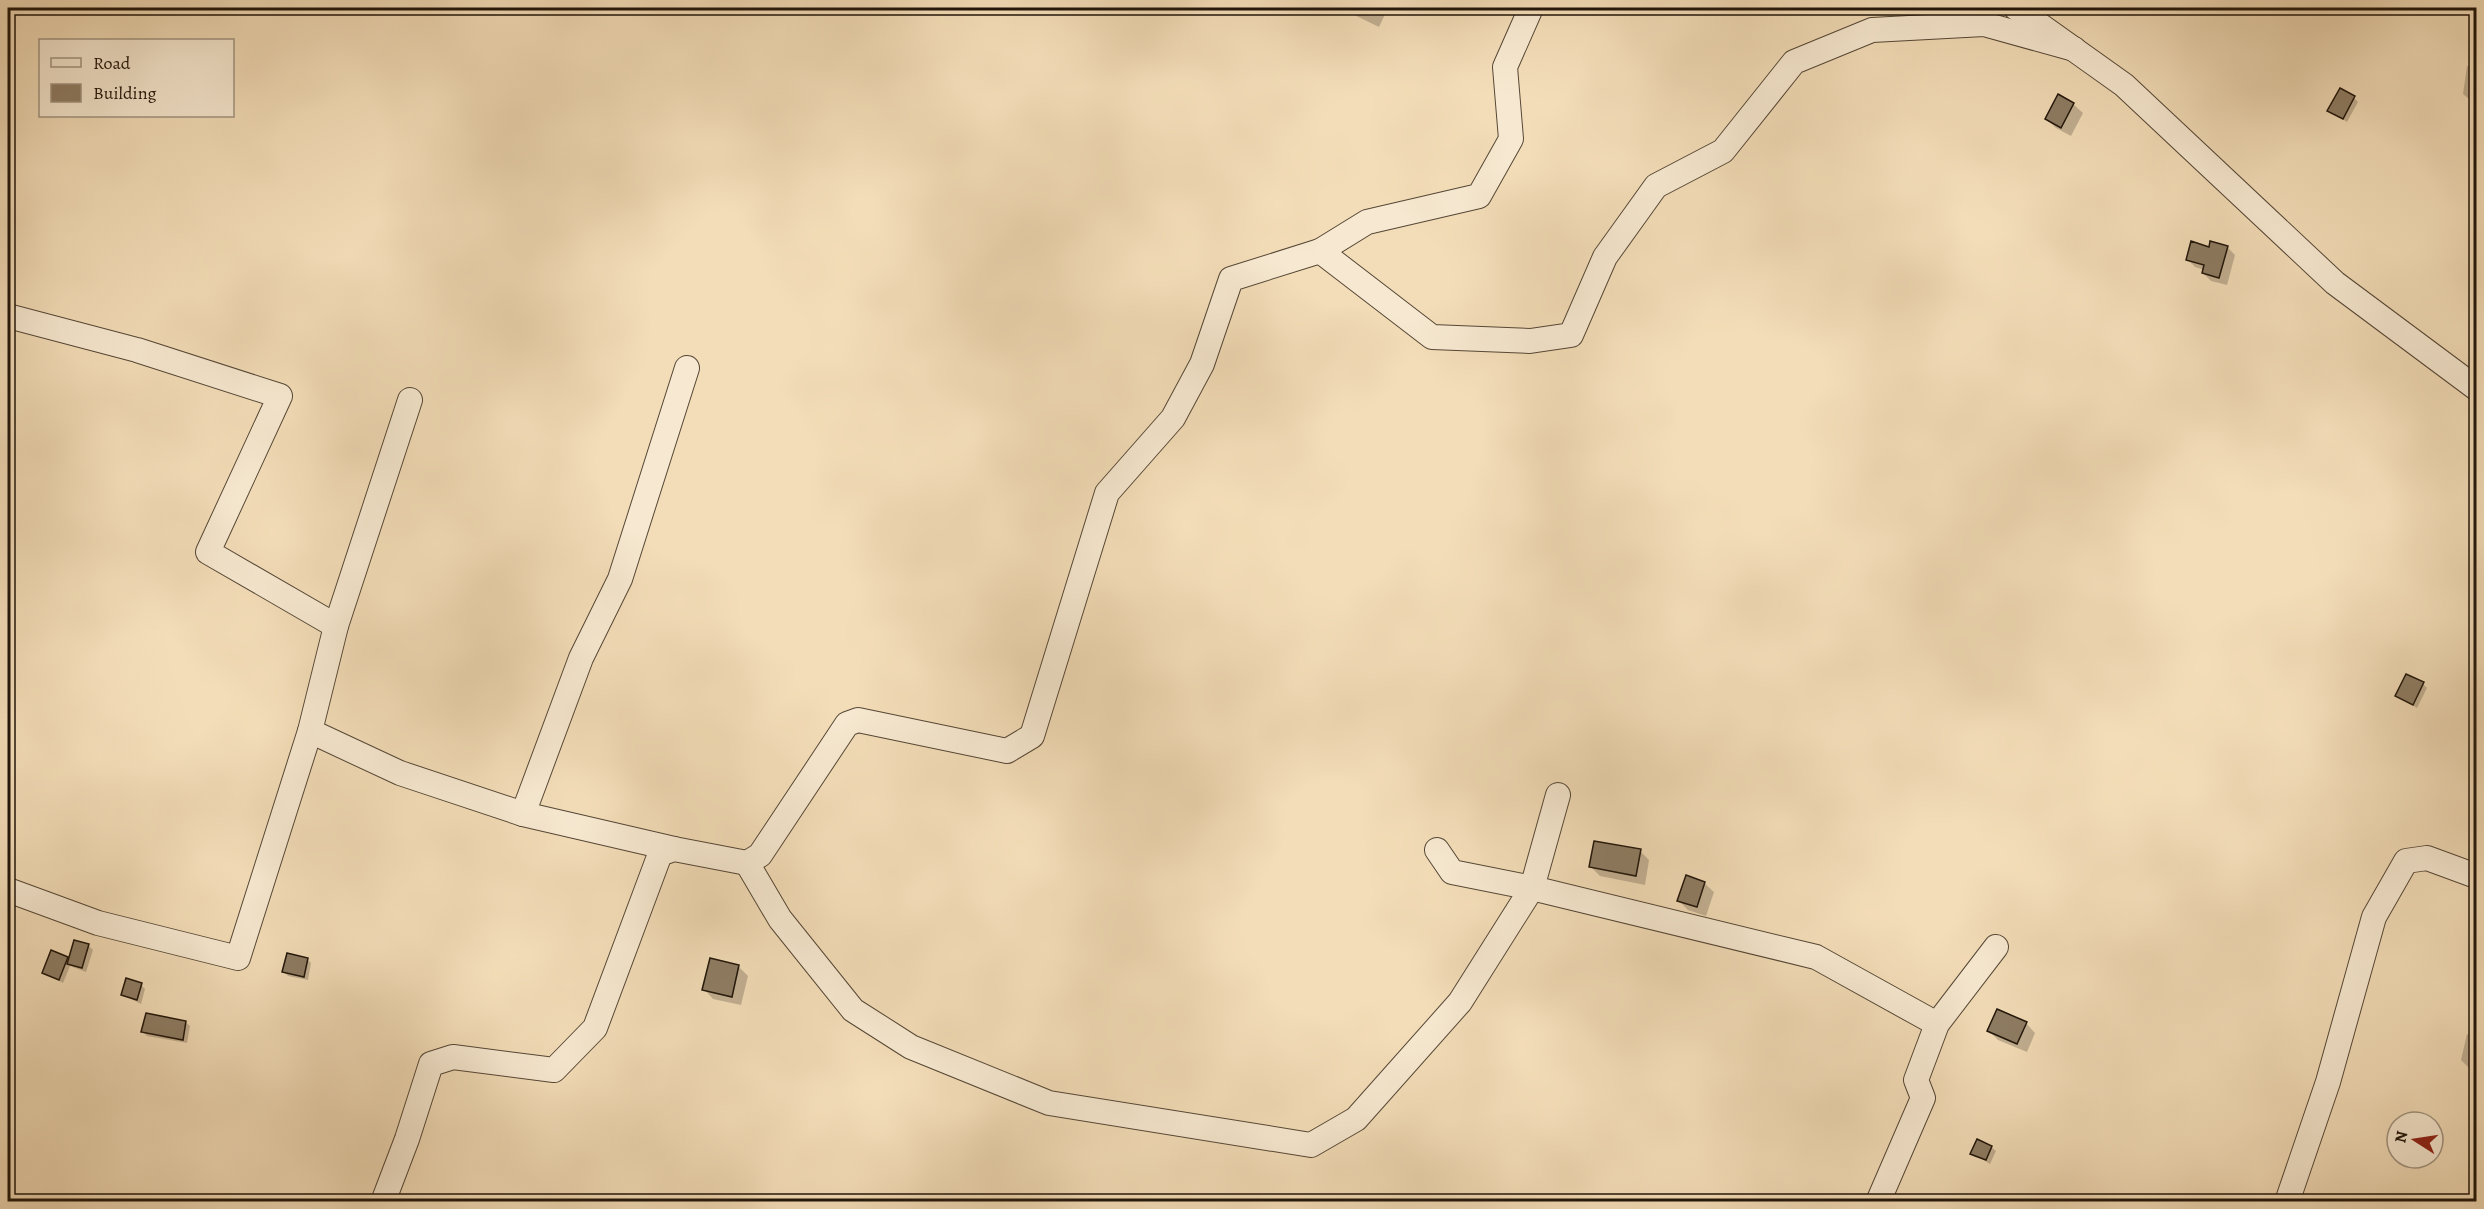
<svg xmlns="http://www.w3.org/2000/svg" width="2484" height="1209" viewBox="0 0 2484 1209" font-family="Alegreya,serif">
  <rect width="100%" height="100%" fill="#f3ddb8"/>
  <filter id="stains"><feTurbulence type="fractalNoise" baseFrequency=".00333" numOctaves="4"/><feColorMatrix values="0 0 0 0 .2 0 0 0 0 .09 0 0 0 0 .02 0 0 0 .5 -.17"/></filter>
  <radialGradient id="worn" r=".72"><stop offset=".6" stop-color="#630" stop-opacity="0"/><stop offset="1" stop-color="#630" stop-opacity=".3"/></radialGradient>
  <g fill="#0003">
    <polygon points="1340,8 1388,8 1379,27"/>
    <polygon points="2467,66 2476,68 2476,105 2463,94"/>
    <polygon points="2354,98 2358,102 2347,122 2329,111"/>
    <polygon points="2073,104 2083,113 2071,136 2056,128 2046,119"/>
    <polygon points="2227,247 2235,255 2227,285 2211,281 2203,273 2204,270 2195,267 2187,259 2210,249"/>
    <polygon points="2423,684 2427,688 2417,708 2397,695"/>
    <polygon points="1640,851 1649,860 1645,885 1600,876 1591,867"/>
    <polygon points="1704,883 1714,892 1706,916 1688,910 1679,901"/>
    <polygon points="88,945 93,950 86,972 70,966 63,983 44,973 52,952 69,960"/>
    <polygon points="307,959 311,963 308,980 288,976 284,972"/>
    <polygon points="739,967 748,976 741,1005 713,999 704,989"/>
    <polygon points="2472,984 2476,984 2476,1011 2470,1004"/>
    <polygon points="141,985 145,989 141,1004 123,995"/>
    <polygon points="185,1022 190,1026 187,1043 147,1036 143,1032"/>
    <polygon points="2026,1023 2035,1033 2027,1052 1998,1040 1989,1031"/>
    <polygon points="2467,1034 2476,1036 2476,1071 2470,1069 2461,1060"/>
    <polygon points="1991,1147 1996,1151 1990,1164 1972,1153"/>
  </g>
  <g fill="#8e7d64" stroke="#20150a" stroke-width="1.5">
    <polygon points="2340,88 2355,96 2343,119 2327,111"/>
    <polygon points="2058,94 2074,103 2061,128 2045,119"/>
    <polygon points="2191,241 2209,247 2210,241 2228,246 2219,278 2202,273 2204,265 2186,260"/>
    <polygon points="2406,674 2424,682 2413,705 2395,696"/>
    <polygon points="1594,841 1641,849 1636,876 1589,867"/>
    <polygon points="1686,875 1705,882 1697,907 1677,901"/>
    <polygon points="74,940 89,944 82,968 67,964"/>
    <polygon points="51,950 68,957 59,980 42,973"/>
    <polygon points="287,953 308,958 304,977 282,972"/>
    <polygon points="710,958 739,965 732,997 702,990"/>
    <polygon points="126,978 142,983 137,1000 121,995"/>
    <polygon points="1997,1009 2027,1022 2017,1044 1987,1031"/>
    <polygon points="146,1013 186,1021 183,1040 141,1032"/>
    <polygon points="1977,1139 1992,1146 1986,1160 1970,1154"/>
  </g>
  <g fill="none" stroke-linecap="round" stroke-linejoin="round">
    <defs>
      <g id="minor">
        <polyline points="2016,8 2124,85 2335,283 2476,388"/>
        <polyline points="1320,251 1367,222 1479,196 1511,139 1505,67 1531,8"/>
        <polyline points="8,316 137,350 280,396 208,552 336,626"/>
        <polyline points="310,731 400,773 523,814 674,849"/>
        <polyline points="523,814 581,658 620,579 687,368"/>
        <polyline points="1437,850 1452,872 1532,888 1816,957 1937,1024"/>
        <polyline points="747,863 780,919 853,1010 911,1047 1049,1103 1311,1145 1356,1119 1460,1002 1532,888 1558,795"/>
        <polyline points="8,890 98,923 238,958 310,731 336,626 410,400"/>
        <polyline points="383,1202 407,1139 431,1064 453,1057 554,1070 595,1028 660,854 674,849 747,863 760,855 847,724 858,720 1007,751 1032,736 1107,493 1173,418 1202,364 1231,279 1320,251 1432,337 1530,341 1571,335 1605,257 1656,186 1723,151 1794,62 1872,30 1984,24 2074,49"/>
        <polyline points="1878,1202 1923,1098 1916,1080 1937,1024 1996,947"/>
        <polyline points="2287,1202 2328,1082 2374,917 2406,861 2427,858 2476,876"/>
      </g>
    </defs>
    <use href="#minor" stroke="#554736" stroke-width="26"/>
    <use href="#minor" stroke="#f7e9d1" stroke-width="24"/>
  </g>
  <rect width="2484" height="1209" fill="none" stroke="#f3ddb8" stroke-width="30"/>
  <rect x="9" y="9" width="2466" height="1191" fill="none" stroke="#20150a" stroke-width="3"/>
  <rect x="15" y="15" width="2454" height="1179" fill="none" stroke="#20150a" stroke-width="1.5"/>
  <rect x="39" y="39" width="195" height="78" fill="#f7e9d1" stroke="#a19481" stroke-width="1.5"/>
  <rect x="51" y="58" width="30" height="9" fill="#f7e9d1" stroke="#a19481" stroke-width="1.5"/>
  <text x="93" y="69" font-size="18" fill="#20150a">Road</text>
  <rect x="51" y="84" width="30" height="18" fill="#8e7d64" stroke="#a19481" stroke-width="1.5"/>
  <text x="93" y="99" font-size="18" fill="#20150a">Building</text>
  <g transform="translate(2415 1140) rotate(282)"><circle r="28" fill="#f7e9d1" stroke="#a19481" stroke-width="1.5"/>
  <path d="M0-4.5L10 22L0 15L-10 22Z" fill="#8f2418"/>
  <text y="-9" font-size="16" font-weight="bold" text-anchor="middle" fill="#20150a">N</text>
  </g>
  <rect width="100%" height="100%" filter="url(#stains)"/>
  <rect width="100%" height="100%" fill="url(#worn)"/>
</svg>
